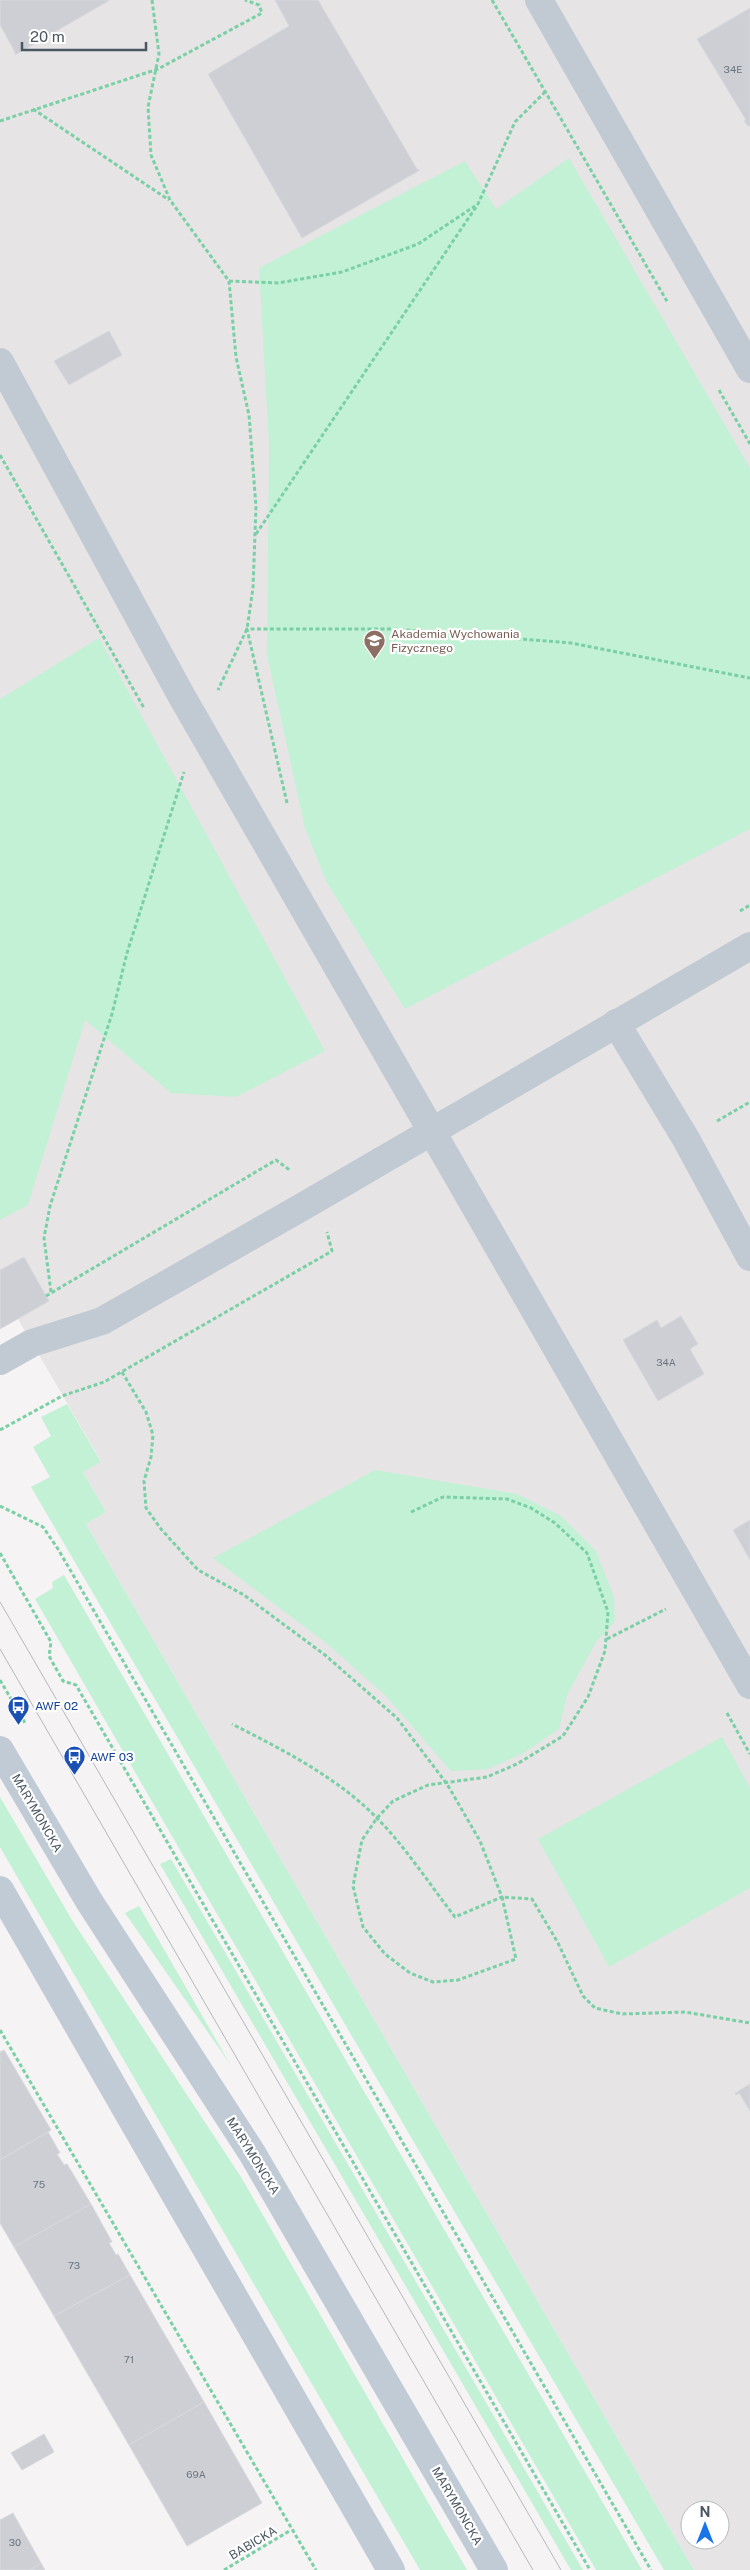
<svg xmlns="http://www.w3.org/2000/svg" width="750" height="2570" viewBox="0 0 750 2570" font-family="'Public Sans',sans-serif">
  <rect width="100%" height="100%" fill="#f5f3f3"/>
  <path fill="#e6e4e5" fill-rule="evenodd" d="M 0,0 L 750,0 L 750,2570 L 694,2570 L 86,1524 L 106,1512 L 83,1472 L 101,1461 L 18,1319 L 0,1329 ZM 690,2510 L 720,2510 L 720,2540 L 690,2540 Z"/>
  <g fill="#c3f1d5">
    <polygon points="569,158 750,468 750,829 405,1009 326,881 305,828 267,655 269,444 259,268 465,161 496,209"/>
    <polygon points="99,638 325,1051 236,1097 171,1093 85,1020 28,1205 0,1220 0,699"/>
    <polygon points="67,1404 101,1462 83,1472 106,1512 86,1524 694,2570 664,2570 31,1487 50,1477 33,1447 51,1436 41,1417"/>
    <polygon points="375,1470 517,1494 561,1516 596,1551 614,1597 615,1621 596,1642 567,1695 559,1729 524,1753 488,1769 451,1771 385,1695 325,1642 213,1558"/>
    <polygon points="64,1575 642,2570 596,2570 35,1599 53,1588 52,1582"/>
    <polygon points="722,1737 750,1788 750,1888 609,1967 538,1839"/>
    <polygon points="0,1797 72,1920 241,2177 467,2570 420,2570 0,1847"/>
    <polygon points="171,1859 583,2570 571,2570 160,1864"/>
    <polygon points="139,1906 230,2064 125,1913"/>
  </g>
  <g fill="#cdcfd5" stroke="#d7d9de">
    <polygon points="0,0 110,0 15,55 15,52 0,25"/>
    <polygon points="275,0 318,0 417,169 420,170 302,238 208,74 289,26"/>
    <polygon points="750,8 750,126 748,126 744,121 746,120 697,39"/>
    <polygon points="109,331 122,355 69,385 54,361"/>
    <polygon points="24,1257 49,1301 0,1329 0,1270"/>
    <polygon points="681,1316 698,1344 690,1349 704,1374 658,1401 623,1340 657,1320 661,1328"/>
    <polygon points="750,1520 750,1560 733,1530"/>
    <polygon points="4,2050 51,2130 0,2160 0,2052"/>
    <polygon points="750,2084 750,2111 739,2093 736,2095 735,2093"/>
    <polygon points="48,2132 60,2153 57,2154 64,2165 67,2164 91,2204 14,2247 0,2223 0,2160"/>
    <polygon points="91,2204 112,2242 109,2243 116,2255 118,2254 130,2275 54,2316 14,2247"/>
    <polygon points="130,2275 204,2402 129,2445 54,2316"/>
    <polygon points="204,2402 262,2503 187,2546 129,2445"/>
    <polygon points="44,2434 54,2452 22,2470 11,2453"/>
    <polygon points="13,2513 41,2563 30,2570 0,2570 0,2520"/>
    <polygon points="41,2563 45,2570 30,2570"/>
  </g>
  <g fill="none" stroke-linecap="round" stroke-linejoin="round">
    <g stroke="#7ad0a6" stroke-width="3" stroke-dasharray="4 2.5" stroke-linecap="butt">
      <polyline points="152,0 159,54 148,107 151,155 170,200 229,281 236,357 249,415 256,507 253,588 247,629 218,690"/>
      <polyline points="492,0 668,303"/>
      <polyline points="33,109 169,200"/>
      <polyline points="0,121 158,69 262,13 259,5 245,0"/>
      <polyline points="229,281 278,283 342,272 418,244 475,206"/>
      <polyline points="719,390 750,444"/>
      <polyline points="0,455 144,708"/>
      <polyline points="256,534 478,204 515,122 545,92"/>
      <polyline points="287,803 247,629 393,629 571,643 750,678"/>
      <polyline points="740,911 750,905"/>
      <polyline points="717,1121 750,1102"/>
      <polyline points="51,1292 44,1238 50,1206 112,1014 127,953 184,772"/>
      <polyline points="46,1296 276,1160 291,1171"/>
      <path d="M 122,1372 L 146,1412 L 153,1435 L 151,1457 L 144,1481 L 146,1508 L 161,1529 L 198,1570 L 244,1595 L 325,1655 L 397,1718 L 447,1784 L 480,1841 L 502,1897 L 455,1917 C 430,1885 404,1845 376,1817 C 335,1776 283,1750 232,1724"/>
      <polyline points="0,1430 62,1396 104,1382 332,1251 327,1232"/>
      <polyline points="0,1506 43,1527 58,1549 651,2570"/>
      <polyline points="411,1512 443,1497 507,1499 531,1508 555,1523 587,1553 608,1612 605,1651 588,1697 563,1736 517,1764 487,1777 428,1785 393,1801 377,1818 362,1840 353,1886 363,1927 385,1954 410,1973 433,1982 458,1980 516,1959 502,1897 532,1899 558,1943 583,1996 595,2008 622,2014 685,2012 750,2023"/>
      <polyline points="0,1553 51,1642 49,1656 63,1681 76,1685 590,2570"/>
      <polyline points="607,1639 666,1609"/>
      <polyline points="0,1680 25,1723"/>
      <polyline points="727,1713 750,1754"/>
      <polyline points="0,2030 316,2570"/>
      <polyline points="224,2570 291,2530"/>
    </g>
    <g stroke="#c1cad2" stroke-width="28">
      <polyline points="539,0 750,369"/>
      <polyline points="0,362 181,695 750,1685"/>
      <polyline points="616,1023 686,1139 750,1257"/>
      <polyline points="0,1361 32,1343 102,1321 309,1203 750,946"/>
    </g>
    <g stroke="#c1cbd6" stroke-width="28">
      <polyline points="0,1750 89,1901 252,2153 494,2570"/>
      <polyline points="0,1890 391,2570"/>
    </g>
    <g stroke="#b5b8bd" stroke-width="1">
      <polyline points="0,1602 561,2570"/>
      <polyline points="0,1649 533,2570"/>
    </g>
  </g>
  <defs>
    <symbol id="university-pin" viewBox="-11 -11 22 30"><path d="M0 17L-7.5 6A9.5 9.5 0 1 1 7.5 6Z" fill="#8d6e63" stroke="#fff"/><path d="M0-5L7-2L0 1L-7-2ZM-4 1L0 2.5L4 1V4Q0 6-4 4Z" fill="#fff"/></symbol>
    <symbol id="bus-pin" viewBox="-11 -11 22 30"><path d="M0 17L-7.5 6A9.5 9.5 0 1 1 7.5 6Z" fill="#1a4fb4" stroke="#fff"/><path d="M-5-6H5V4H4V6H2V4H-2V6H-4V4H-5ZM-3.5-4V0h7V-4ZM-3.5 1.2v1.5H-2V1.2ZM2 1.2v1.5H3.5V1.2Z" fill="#fff"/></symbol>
  </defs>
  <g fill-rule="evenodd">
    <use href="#university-pin" x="362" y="628" width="25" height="34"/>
    <use href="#bus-pin" x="6" y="1694" width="25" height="34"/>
    <use href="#bus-pin" x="62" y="1744" width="25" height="34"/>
  </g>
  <g text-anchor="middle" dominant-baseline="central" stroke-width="4.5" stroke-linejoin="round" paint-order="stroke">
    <g font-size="10" fill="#6b747e">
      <text x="733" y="69">34E</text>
      <text x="666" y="1362">34A</text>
      <text x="39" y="2184">75</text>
      <text x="74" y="2265">73</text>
      <text x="129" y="2359">71</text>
      <text x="196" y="2474">69A</text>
      <text x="15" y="2542">30</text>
    </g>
    <g font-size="12" fill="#785e54" stroke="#fff" text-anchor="start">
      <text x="391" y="634">Akademia Wychowania<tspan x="391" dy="14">Fizycznego</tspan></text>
    </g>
    <g font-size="12" fill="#164399" stroke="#fff" text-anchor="start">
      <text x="35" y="1706">AWF 02</text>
      <text x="90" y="1757">AWF 03</text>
    </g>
    <g font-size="12" fill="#4a5661" stroke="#fff">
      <text transform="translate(37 1813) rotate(60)">MARYMONCKA</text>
      <text transform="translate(253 2156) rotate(58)">MARYMONCKA</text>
      <text transform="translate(457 2506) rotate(60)">MARYMONCKA</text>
      <text transform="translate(253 2543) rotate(-31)">BABICKA</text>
    </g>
  </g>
  <g transform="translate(705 2525)"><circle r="24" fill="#ffffff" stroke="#b7bbc0"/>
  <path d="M0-4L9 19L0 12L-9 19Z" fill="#1a73e8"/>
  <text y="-8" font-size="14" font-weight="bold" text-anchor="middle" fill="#4a5661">N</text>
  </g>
  <path d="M22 42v8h124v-8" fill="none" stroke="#4a5661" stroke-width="2.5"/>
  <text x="30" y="42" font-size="15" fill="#4a5661" stroke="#ffffff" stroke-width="4" paint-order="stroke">20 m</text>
</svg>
